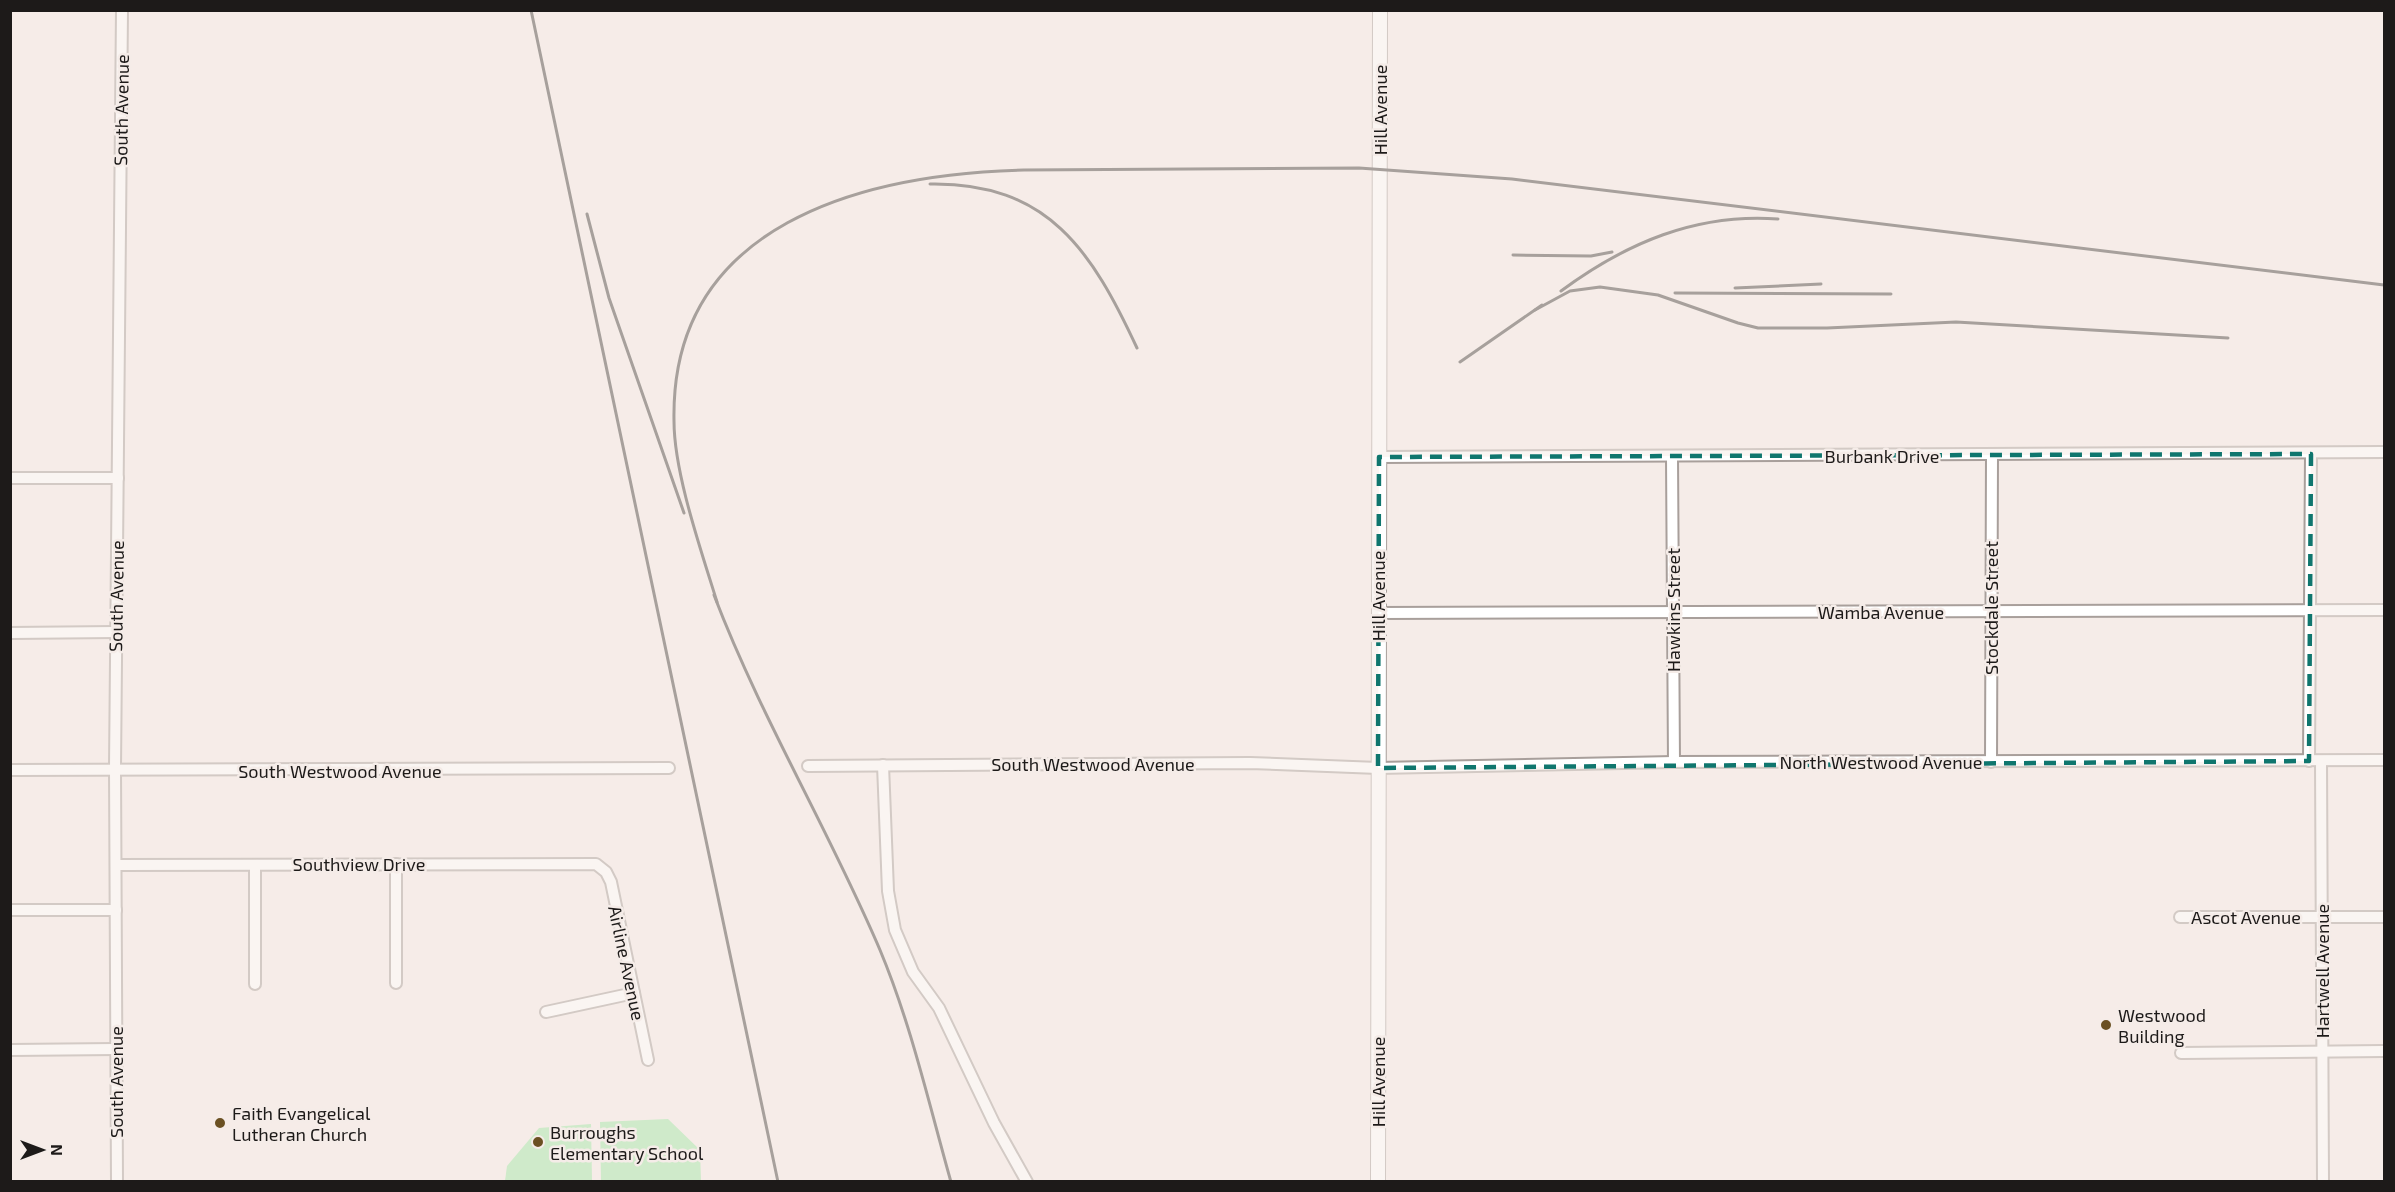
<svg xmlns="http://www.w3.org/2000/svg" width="2395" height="1192" viewBox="0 0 2395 1192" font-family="'Exo 2',sans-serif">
  <rect width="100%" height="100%" fill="#f5ece8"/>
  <g fill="#9fe6a6">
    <polygon points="668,1119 700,1150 701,1181 601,1181 600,1122"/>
    <polygon points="591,1124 592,1181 505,1181 507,1166 539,1128"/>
  </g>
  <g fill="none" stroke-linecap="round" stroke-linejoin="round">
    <defs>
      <g id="minor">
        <polyline points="1379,457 2384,452"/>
        <polyline points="1672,457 1674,762"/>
        <polyline points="10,478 118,478"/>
        <polyline points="1378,613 2384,610"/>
        <polyline points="10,633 116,632"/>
        <polyline points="2309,761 2311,454"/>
        <polyline points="2321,761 2323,1182"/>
        <polyline points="1991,762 1992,455"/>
        <polyline points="883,765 888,891 895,930 913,972 939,1008 994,1123 1027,1182"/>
        <polyline points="808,766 1250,763 1378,768 1674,762 2384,760"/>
        <polyline points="10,770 669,768"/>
        <polyline points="116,865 596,864 606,872 611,882 648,1060"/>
        <polyline points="255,865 255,984"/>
        <polyline points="10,910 116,910"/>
        <polyline points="2180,917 2384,917"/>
        <polyline points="396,983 396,864"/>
        <polyline points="546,1012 634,993"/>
        <polyline points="10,1050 116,1049"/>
        <polyline points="2181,1053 2384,1051"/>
        <polyline points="117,1182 115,769 122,10"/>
      </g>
      <polyline id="major" points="1378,1182 1380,10"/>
    </defs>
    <use href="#minor" stroke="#a89f9b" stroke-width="14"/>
    <use href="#major" stroke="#a89f9b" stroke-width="16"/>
    <use href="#minor" stroke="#fff" stroke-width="10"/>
    <use href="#major" stroke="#fff" stroke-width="14"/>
    <g stroke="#474341" stroke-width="3">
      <polyline points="531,10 778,1182"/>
      <path d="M 930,184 C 1048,182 1092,251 1137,348"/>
      <polyline points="587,214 609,298 684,513"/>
      <polyline points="1513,255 1591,256 1612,252"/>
      <polyline points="1735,288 1821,284"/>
      <path d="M 1561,291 C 1626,243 1696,213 1778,219"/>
      <polyline points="1675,293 1891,294"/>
      <polyline points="1535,310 1570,291 1600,287 1658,295 1738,323 1758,328 1827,328 1956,322 2228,338"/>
      <polyline points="1460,362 1542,305"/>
      <path d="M 714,595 C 761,718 829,830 880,950 C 911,1024 929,1104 951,1182"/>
      <path d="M 717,602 C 701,550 674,473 674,421 C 670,223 864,174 1024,170 L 1359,168 L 1512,179 L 2384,285"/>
    </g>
  </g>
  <path d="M0 0H2395V1192H0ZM 2311,454 L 2309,761 L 1378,768 L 1379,457 Z" fill="#f5ece8" fill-opacity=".55" fill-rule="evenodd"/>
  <path fill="none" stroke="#0f766e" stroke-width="4.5" stroke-dasharray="12 8" stroke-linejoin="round" d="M 2311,454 L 2309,761 L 1378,768 L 1379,457 Z"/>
  <g fill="#6b5022" stroke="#f5ece8" stroke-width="2">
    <circle cx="2106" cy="1025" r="6"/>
    <circle cx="220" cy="1123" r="6"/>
    <circle cx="538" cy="1142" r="6"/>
  </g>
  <g text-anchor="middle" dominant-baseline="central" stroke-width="5" stroke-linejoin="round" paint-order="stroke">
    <g font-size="18" fill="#1d1a19" stroke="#f5ece8">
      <text transform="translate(121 110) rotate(-89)">South Avenue</text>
      <text transform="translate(1380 110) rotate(-90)">Hill Avenue</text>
      <text x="1882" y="456">Burbank Drive</text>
      <text transform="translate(116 596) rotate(-89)">South Avenue</text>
      <text transform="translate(1378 596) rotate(-90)">Hill Avenue</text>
      <text transform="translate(1991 608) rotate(-90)">Stockdale Street</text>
      <text transform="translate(1673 610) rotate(-90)">Hawkins Street</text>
      <text x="1881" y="612">Wamba Avenue</text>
      <text x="1881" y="762">North Westwood Avenue</text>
      <text x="1093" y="764">South Westwood Avenue</text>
      <text x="340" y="771">South Westwood Avenue</text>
      <text x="359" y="864">Southview Drive</text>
      <text x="2246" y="917">Ascot Avenue</text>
      <text transform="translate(627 963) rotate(78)">Airline Avenue</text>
      <text transform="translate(2322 971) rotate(-90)">Hartwell Avenue</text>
      <text transform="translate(116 1082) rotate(-90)">South Avenue</text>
      <text transform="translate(1378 1082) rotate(-90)">Hill Avenue</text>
    </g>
    <g font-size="18" fill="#1d1a19" stroke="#f5ece8" text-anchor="start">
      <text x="2118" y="1015">Westwood<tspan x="2118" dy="21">Building</tspan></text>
      <text x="232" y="1113">Faith Evangelical<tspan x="232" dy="21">Lutheran Church</tspan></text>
      <text x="550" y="1132">Burroughs<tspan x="550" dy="21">Elementary School</tspan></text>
    </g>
  </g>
  <rect width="2395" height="1192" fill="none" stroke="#1d1a19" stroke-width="24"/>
  <g transform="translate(42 1150) rotate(90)" stroke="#f5ece8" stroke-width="4.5" paint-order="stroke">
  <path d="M0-4.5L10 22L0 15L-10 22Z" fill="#1d1a19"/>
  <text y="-9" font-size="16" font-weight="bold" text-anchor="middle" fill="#1d1a19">N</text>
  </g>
</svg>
